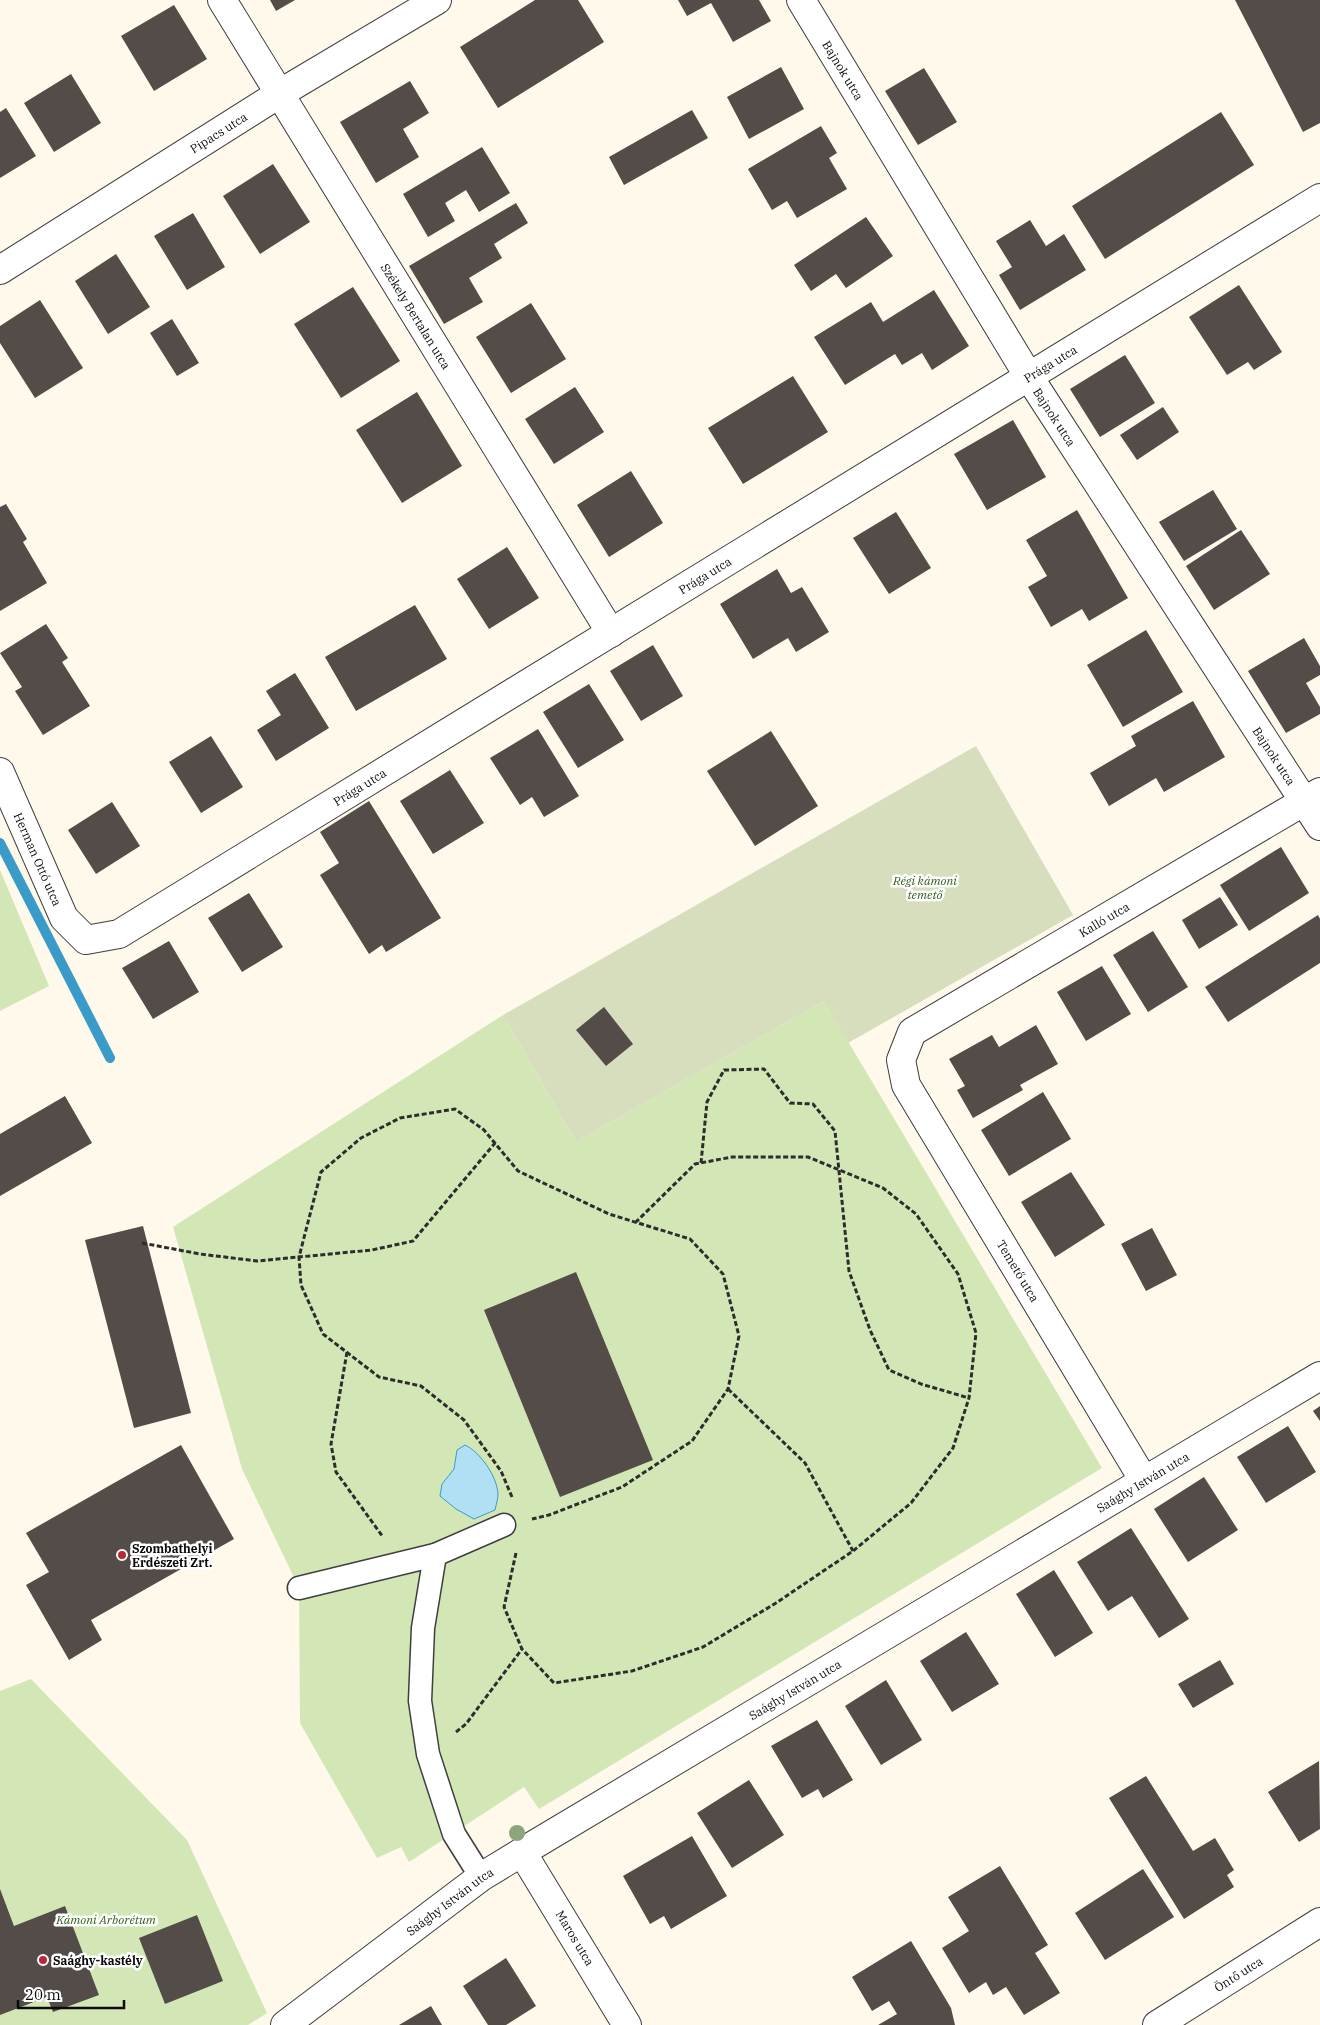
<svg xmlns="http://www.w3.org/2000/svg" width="1320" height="2025" viewBox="0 0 1320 2025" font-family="'IBM Plex Serif',serif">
  <rect width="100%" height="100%" fill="#fef9ea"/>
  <g fill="#d3e7b6">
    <polygon points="0,870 49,986 0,1011"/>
    <polygon points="824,1001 1102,1468 539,1809 524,1787 409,1862 401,1847 377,1858 300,1723 299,1588 242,1469 173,1227 503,1015 576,1142"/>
    <polygon points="31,1679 187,1840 267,2013 248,2025 0,2025 0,1691"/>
  </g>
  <polygon fill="#d6debd" points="976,746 1073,915 848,1043 824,1001 576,1142 503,1015"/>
  <path fill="#b1e0f4" stroke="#3a9bc9" d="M 465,1445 C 480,1452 497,1476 498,1494 C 498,1499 496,1505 495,1510 L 474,1519 L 456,1509 L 440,1496 L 442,1484 L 454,1469 L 457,1450 Z"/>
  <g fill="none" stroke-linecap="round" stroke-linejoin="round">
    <polyline stroke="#3a9bc9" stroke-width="10" points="0,843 110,1058"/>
  </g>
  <g fill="#544c48">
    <polygon points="270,0 295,0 276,11"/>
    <polygon points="535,0 578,0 604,42 498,108 460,47"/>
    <polygon points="678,0 759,0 771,21 733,42 711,3 687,16"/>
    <polygon points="1235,0 1320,0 1320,123 1303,132"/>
    <polygon points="174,5 207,59 154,91 121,36"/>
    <polygon points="781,67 804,109 749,139 727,97"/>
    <polygon points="924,68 957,122 918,145 885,91"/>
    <polygon points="71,74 101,123 54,152 24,103"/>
    <polygon points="410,81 429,113 403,129 419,157 376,183 340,122"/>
    <polygon points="6,108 36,156 0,178 0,112"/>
    <polygon points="692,110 708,138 624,185 609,157"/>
    <polygon points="1221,112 1254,165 1105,259 1072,206"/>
    <polygon points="821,126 837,153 829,158 847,189 797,218 787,201 772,210 748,169"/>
    <polygon points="482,147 510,193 479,212 466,190 445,203 455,221 428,237 403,194"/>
    <polygon points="273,164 310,222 260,254 223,196"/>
    <polygon points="516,203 528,223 494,244 502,258 469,278 483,302 444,324 409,266"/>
    <polygon points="193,213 225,267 187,290 154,236"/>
    <polygon points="866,217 893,256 846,288 836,274 811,291 794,265"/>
    <polygon points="1030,220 1046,246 1064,234 1086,270 1020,310 999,275 1012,267 996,241"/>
    <polygon points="116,254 150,307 108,334 75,281"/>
    <polygon points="1239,285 1282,352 1254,370 1248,362 1227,375 1189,317"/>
    <polygon points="353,287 400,361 341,398 294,324"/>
    <polygon points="934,290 969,346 932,370 922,353 902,365 895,354 845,385 814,337 871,302 883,322"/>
    <polygon points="40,300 83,368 35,398 0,343 0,326"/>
    <polygon points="531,303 566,359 511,393 476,337"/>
    <polygon points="172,319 199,363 177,376 150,333"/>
    <polygon points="1125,355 1155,403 1100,437 1070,389"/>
    <polygon points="793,376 828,432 743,484 708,428"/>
    <polygon points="575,387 604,432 554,464 525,419"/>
    <polygon points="417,392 462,466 402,503 356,430"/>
    <polygon points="1163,407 1179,432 1137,460 1120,435"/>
    <polygon points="1013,420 1046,477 987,510 954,454"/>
    <polygon points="631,471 663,523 609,557 577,505"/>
    <polygon points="1213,490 1237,529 1184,561 1159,522"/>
    <polygon points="6,504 27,539 23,542 47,583 0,611 0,507"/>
    <polygon points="1077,510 1128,598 1089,621 1082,609 1051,627 1028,587 1047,576 1026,540"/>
    <polygon points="896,512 931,568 889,594 853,538"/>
    <polygon points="1241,530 1270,574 1214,610 1186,566"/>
    <polygon points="507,547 539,598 489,629 457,579"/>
    <polygon points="777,569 791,593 802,587 829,632 796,652 788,638 753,659 720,604"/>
    <polygon points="415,605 447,659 356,711 325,657"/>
    <polygon points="46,624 68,658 62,662 90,706 43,735 15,691 22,687 0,653"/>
    <polygon points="1146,630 1183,692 1123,727 1087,665"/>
    <polygon points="1304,638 1320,666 1320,675 1306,683 1320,707 1320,714 1286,733 1248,671"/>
    <polygon points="653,645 683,696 641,721 610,671"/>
    <polygon points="295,673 329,728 276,761 257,730 281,715 266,691"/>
    <polygon points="589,684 624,740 578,768 543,712"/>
    <polygon points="1193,701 1225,757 1164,792 1156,778 1109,806 1090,773 1136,746 1131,736"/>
    <polygon points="538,729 579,796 544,817 532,797 520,805 490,758"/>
    <polygon points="771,731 818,806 755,846 707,771"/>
    <polygon points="211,736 243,787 201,813 169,762"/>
    <polygon points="450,770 484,823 433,854 400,801"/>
    <polygon points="369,801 441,918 386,952 382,945 369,954 320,875 339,863 320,832"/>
    <polygon points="112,802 140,846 96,874 68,830"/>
    <polygon points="1281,847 1309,893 1249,931 1220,885"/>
    <polygon points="249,893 283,947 242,972 208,918"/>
    <polygon points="1220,897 1238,925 1199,949 1182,920"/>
    <polygon points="1318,915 1320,919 1320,963 1228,1022 1205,987"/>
    <polygon points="1153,931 1188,987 1148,1012 1113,955"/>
    <polygon points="169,941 199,992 153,1019 122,968"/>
    <polygon points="1102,966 1131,1014 1086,1041 1057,992"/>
    <polygon points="604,1007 633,1044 606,1066 576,1030"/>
    <polygon points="1036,1025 1058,1064 1020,1085 1023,1090 973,1118 957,1090 965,1086 949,1059 992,1035 999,1047"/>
    <polygon points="1043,1092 1071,1139 1009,1176 981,1130"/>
    <polygon points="65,1096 92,1143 0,1196 0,1134"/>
    <polygon points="1071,1172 1105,1225 1055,1257 1021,1202"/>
    <polygon points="143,1226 191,1413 134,1428 85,1240"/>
    <polygon points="1152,1228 1177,1275 1146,1291 1121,1244"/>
    <polygon points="576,1272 653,1460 560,1497 484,1310"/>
    <polygon points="1320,1406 1320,1421 1313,1411"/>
    <polygon points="1288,1426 1316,1472 1266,1503 1237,1457"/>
    <polygon points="181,1445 234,1539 91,1620 102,1640 69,1660 26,1585 49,1572 26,1533"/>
    <polygon points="1204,1477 1238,1530 1188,1562 1154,1509"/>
    <polygon points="1131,1528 1189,1619 1159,1638 1132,1596 1108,1611 1077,1562"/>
    <polygon points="1054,1570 1093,1633 1055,1657 1016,1594"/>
    <polygon points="966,1632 999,1684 952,1712 920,1661"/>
    <polygon points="1220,1660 1234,1684 1193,1708 1178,1684"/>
    <polygon points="886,1680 922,1740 881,1765 845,1706"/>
    <polygon points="817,1720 853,1780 823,1798 818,1789 802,1798 771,1746"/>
    <polygon points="1319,1761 1320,1829 1299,1842 1268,1792"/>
    <polygon points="1146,1776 1193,1851 1215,1838 1234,1870 1227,1875 1234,1887 1184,1919 1109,1798"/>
    <polygon points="749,1780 784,1835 732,1868 697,1813"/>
    <polygon points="692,1836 727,1896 671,1929 664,1916 650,1924 623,1876"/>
    <polygon points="1000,1866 1048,1945 1035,1953 1060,1993 1024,2015 1006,1987 993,1995 986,1982 969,1993 942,1948 969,1931 948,1897"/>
    <polygon points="1143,1869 1174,1917 1105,1960 1075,1913"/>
    <polygon points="0,1889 14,1926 65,1906 99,1995 53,2012 47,1997 0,2015"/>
    <polygon points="197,1915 223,1981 165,2004 139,1938"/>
    <polygon points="911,1941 951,2008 955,2025 878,2025 897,2014 889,2001 872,2011 852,1977"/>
    <polygon points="506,1958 536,2006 506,2025 488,2025 463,1986"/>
    <polygon points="431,2006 442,2025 399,2025"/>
  </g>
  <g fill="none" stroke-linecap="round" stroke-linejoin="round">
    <defs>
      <g id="pedestrian">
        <polyline points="299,1588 435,1555"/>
        <polyline points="481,1877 454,1834 428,1754 420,1701 423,1628 435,1555 504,1525"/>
      </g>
      <g id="minor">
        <path id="s1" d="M 222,0 L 611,633"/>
        <path id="s2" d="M 801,0 L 1029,377 L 1320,826"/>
        <path id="s3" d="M 0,270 L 279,94 L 437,0"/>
        <path id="s4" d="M 0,772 L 64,918 L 86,940 L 119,934 L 1320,198"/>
        <path id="s5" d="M 1143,1479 L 906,1085 L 901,1060 L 912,1032 L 1320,792"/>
        <path id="s6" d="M 285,2025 L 481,1877 L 522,1852"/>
      </g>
      <g id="tertiary">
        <path id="s7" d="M 627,2025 L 522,1852 L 1320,1376"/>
        <path id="s8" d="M 1157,2025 L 1320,1922"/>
      </g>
    </defs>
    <use href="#pedestrian" stroke="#3e3e3e" stroke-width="25"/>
    <use href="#minor" stroke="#3e3e3e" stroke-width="30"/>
    <use href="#tertiary" stroke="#3e3e3e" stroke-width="30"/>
    <g stroke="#2d2d2d" stroke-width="3" stroke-dasharray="5 2.5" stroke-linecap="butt">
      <polyline points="701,1163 707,1102 724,1070 764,1069 790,1103 813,1104 835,1131 849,1271 870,1330 889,1370 921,1384 969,1398"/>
      <polyline points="142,1243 200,1254 257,1261 372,1250 413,1241 495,1143"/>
      <polyline points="347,1352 331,1444 336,1472 383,1537"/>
      <polyline points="728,1389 805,1463 853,1551"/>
      <polyline points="512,1497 501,1471 464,1420 421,1386 379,1377 323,1334 301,1285 299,1257 321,1172 361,1138 400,1118 455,1109 484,1130 518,1171 609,1214 690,1239 723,1274 739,1336 728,1389 692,1441 622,1487 549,1515 532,1519"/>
      <polyline points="516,1553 504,1607 522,1649 554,1683 632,1671 703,1647 776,1603 853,1551 911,1503 953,1448 969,1398 976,1333 958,1274 916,1214 883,1188 808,1157 732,1157 695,1164 636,1222"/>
      <polyline points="456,1732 466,1724 522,1649"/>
    </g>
    <use href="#pedestrian" stroke="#fff" stroke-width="22"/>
    <use href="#minor" stroke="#fff" stroke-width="28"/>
    <use href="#tertiary" stroke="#fff" stroke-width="28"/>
  </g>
  <circle fill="#8da57a" cx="517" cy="1833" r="8"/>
  <g fill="#b7283a" stroke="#fff" stroke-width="2">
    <circle cx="122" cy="1555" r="5"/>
    <circle cx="43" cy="1960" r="5"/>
  </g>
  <g text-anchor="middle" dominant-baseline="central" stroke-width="5" stroke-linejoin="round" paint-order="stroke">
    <g font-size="12" fill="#0b0b0b" stroke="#fff">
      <text stroke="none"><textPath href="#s2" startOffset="82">Bajnok utca</textPath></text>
      <text stroke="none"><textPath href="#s3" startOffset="258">Pipacs utca</textPath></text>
      <text stroke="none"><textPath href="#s1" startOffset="371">Székely Bertalan utca</textPath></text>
      <text stroke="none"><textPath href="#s4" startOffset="1316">Prága utca</textPath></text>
      <text stroke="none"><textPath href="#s2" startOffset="488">Bajnok utca</textPath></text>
      <text stroke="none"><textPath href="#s4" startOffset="911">Prága utca</textPath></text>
      <text stroke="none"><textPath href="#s2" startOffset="892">Bajnok utca</textPath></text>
      <text stroke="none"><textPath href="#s4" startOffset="506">Prága utca</textPath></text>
      <text stroke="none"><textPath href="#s4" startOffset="95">Herman Ottó utca</textPath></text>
      <text stroke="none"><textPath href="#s5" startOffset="738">Kalló utca</textPath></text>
      <text transform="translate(1018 1271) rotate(59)">Temető utca</text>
      <text stroke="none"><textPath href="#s7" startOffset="925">Saághy István utca</textPath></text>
      <text stroke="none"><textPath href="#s7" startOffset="520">Saághy István utca</textPath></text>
      <text stroke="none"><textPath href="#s6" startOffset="206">Saághy István utca</textPath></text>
      <text transform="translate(575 1938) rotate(59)">Maros utca</text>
      <text stroke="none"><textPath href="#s8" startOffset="96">Öntő utca</textPath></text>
    </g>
    <g font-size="12" font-style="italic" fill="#31601e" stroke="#fff">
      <text x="925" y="880">Régi kámoni<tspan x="925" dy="14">temető</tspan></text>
      <text x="106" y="1919">Kámoni Arborétum</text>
    </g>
    <g font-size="12" font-weight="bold" fill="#0b0b0b" stroke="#fff" text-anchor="start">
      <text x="132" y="1548">Szombathelyi<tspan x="132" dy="14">Erdészeti Zrt.</tspan></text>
      <text x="53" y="1960">Saághy-kastély</text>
    </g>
  </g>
  <path d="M18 2000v8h106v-8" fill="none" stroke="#0b0b0b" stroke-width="2.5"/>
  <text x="25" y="2000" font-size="15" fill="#0b0b0b" stroke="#ffffff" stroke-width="4" paint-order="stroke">20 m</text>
</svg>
